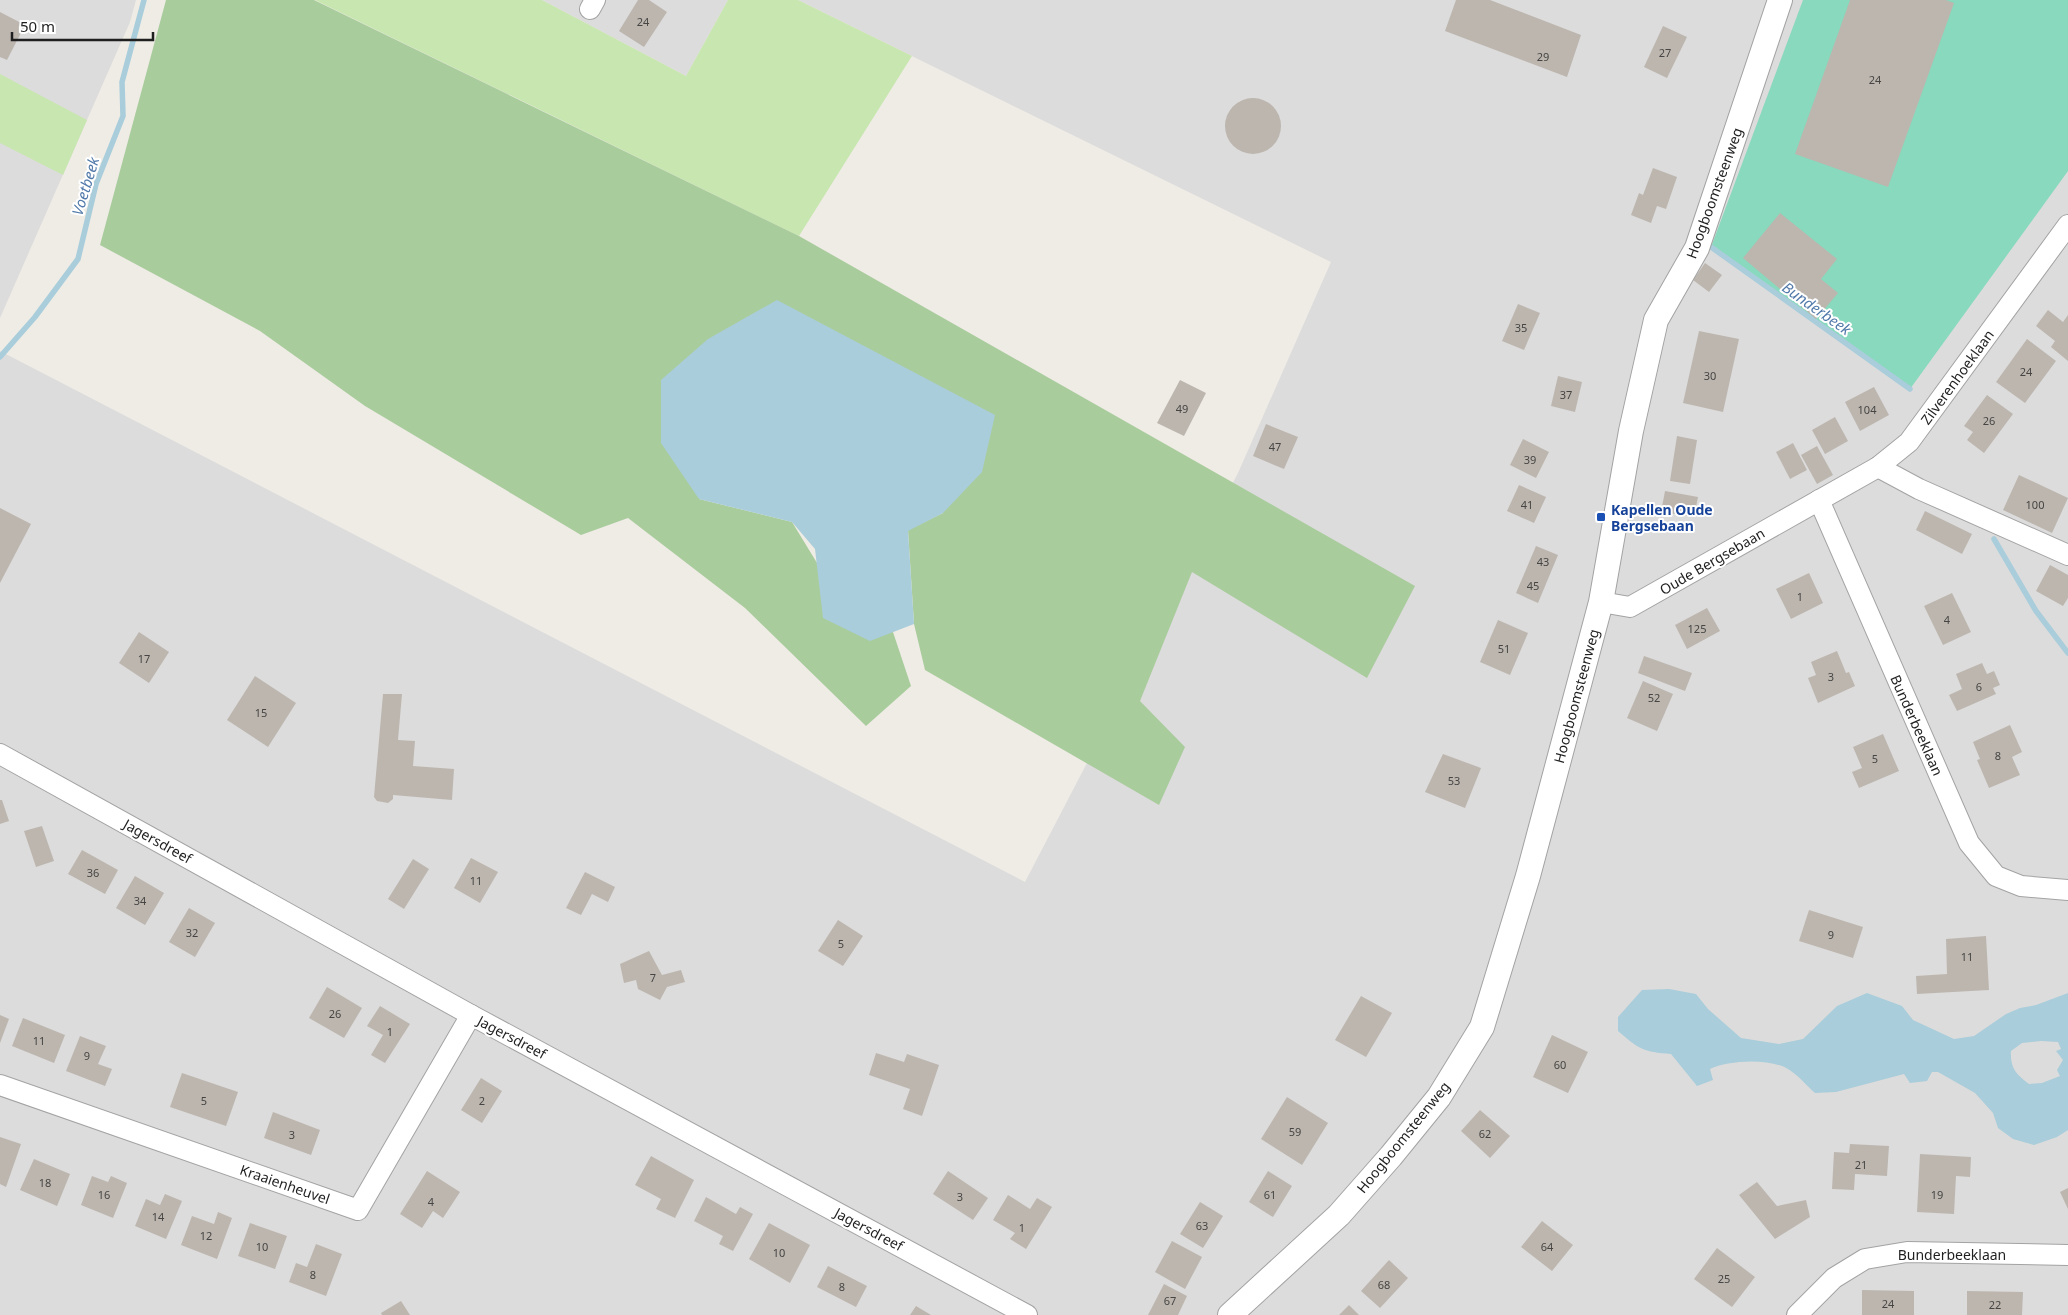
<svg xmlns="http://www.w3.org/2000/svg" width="2068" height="1315" viewBox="0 0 2068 1315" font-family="'Noto Sans',sans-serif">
  <rect width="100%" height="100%" fill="#efece6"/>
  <g fill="#dddcdc">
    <polygon points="0,0 136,0 130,22 0,318"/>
    <polygon points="542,0 728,0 686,76"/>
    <polygon points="798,0 2068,0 2068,1315 0,1315 0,351 1025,882 1238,473 1331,262"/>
  </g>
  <g fill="#c8e6af">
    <polygon points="315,0 542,0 686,76 728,0 798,0 912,56 799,236"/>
    <polygon points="0,74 87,120 63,175 0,143"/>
  </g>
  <polygon fill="#a9cc9d" points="166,0 314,0 799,236 1415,586 1367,678 1192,572 1140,701 1185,747 1159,805 925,670 914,624 908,530 943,513 699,499 792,522 836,594 891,626 911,686 866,726 745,608 628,518 581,535 365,406 260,331 100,245"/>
  <polygon fill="#88d9bd" points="1803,0 2068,0 2068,171 1910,389 1711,247"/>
  <g fill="#a9cdda" fill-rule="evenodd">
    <polygon points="777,300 995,415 982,472 943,513 908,531 914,624 870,641 823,618 815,549 792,522 699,499 661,443 661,380 708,339"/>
    <path d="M 1669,989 L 1696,994 L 1708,1009 L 1741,1038 L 1779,1044 L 1803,1039 L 1837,1006 L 1867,993 L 1902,1006 L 1913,1020 L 1954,1039 L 1974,1036 L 2006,1014 L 2020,1008 L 2036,1005 L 2068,993 L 2068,1130 L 2057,1137 L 2034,1145 L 2013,1139 L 1998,1128 L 1993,1113 L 1975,1093 L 1938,1072 L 1932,1072 L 1927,1081 L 1910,1083 L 1904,1074 L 1836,1092 L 1815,1093 C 1806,1085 1798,1075 1788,1069 C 1769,1058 1729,1060 1710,1069 L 1713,1080 L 1697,1086 L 1671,1054 C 1643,1052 1639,1049 1618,1031 L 1618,1017 L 1642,990 ZM 2041,1041 L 2058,1042 L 2061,1049 L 2056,1051 L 2063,1060 L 2057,1070 L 2060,1076 L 2042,1083 L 2029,1084 C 2016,1074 2010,1068 2011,1051 L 2022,1043 Z"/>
  </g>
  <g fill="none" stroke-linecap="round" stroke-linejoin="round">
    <g stroke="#a9cdda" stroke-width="5.5">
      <polyline points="1711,247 1910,389"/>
      <polyline points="0,357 35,317 78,259 96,184 123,116 122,82 144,0"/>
      <polyline points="1994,539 2036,611 2068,653"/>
    </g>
  </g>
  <g fill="#bcb6af">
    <polygon points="638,0 649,0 667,12 644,47 619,31"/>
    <polygon points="1456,0 1490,0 1581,35 1567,77 1445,31"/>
    <polygon points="1850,0 1946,0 1954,3 1888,187 1795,154"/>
    <polygon points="0,12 25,25 7,60 0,57"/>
    <polygon points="1663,26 1687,37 1667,78 1644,67"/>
    <circle cx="1253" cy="126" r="28"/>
    <polygon points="1653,168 1677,177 1666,209 1657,206 1651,223 1631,215 1639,193 1643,195"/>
    <polygon points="1780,213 1837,259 1821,279 1838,293 1816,319 1743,258"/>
    <polygon points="1705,263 1722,275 1709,292 1693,280"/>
    <polygon points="1518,304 1540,313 1524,350 1502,341"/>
    <polygon points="2048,310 2063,322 2068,315 2068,361 2051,347 2055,341 2036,326"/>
    <polygon points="1699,331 1739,339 1723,412 1683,403"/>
    <polygon points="2027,339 2056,361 2025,403 1996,382"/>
    <polygon points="1558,376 1582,382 1575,412 1551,406"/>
    <polygon points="1180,380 1206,393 1184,436 1157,423"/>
    <polygon points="1874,387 1889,415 1860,431 1845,402"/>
    <polygon points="1987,395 2013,414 1984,453 1967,440 1973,432 1964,426"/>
    <polygon points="1835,417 1848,441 1825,454 1812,430"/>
    <polygon points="1266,424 1298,437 1284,469 1253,456"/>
    <polygon points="1677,436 1697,440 1690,484 1670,481"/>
    <polygon points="1523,439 1549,452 1536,478 1510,465"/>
    <polygon points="1793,443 1807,470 1790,479 1776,452"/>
    <polygon points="1817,446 1833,475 1817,484 1801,455"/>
    <polygon points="2019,475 2068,498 2052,533 2003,510"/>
    <polygon points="1519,485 1546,497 1534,523 1507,511"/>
    <polygon points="1665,491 1698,497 1694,517 1661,512"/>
    <polygon points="0,508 31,524 0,583"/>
    <polygon points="1925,511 1972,534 1962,554 1916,530"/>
    <polygon points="1536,546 1558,555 1538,603 1516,593"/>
    <polygon points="2050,565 2068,575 2068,598 2063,606 2036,591"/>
    <polygon points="1809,573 1823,603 1791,619 1776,589"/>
    <polygon points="1952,593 1971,632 1943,645 1924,606"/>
    <polygon points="1707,608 1720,631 1687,649 1675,625"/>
    <polygon points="1498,620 1528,633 1510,675 1480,662"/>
    <polygon points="139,632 169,652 149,683 119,663"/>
    <polygon points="1837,651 1846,673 1849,672 1855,686 1818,703 1808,678 1816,675 1811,662"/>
    <polygon points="1644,656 1692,673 1685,691 1638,673"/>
    <polygon points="1982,663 1987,674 1994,671 2000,685 1993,688 1996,694 1957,711 1949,695 1962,689 1956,674"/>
    <polygon points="255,676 296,703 268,747 227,720"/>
    <polygon points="1643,681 1673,694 1657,731 1627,718"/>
    <polygon points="383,694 402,694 398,740 415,741 413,766 454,769 452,800 393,795 393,799 388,803 377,801 374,797"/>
    <polygon points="2010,725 2022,752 2012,757 2020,775 1989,788 1977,760 1980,759 1973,742"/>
    <polygon points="1883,734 1899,771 1859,788 1852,772 1862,768 1853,747"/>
    <polygon points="1443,754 1481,768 1465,808 1425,792"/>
    <polygon points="0,800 2,800 9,821 0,824"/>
    <polygon points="42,826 54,861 36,867 24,831"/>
    <polygon points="82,850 118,870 105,894 68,874"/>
    <polygon points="471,858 498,872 480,903 454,888"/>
    <polygon points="413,859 429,869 404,909 388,899"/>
    <polygon points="585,872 615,887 608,902 592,894 581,915 566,908"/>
    <polygon points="135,876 164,893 145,925 116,908"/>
    <polygon points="189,908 215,923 195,957 169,942"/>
    <polygon points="1809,910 1863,927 1853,958 1799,941"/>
    <polygon points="838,920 863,936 843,966 818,951"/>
    <polygon points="1986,936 1989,990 1917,994 1916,976 1947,974 1946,939"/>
    <polygon points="649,951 662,975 681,970 685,982 667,987 660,1000 638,989 636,980 624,983 620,964"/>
    <polygon points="327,987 362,1008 344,1038 309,1018"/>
    <polygon points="1361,996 1392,1013 1366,1057 1335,1040"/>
    <polygon points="380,1006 410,1024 385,1063 371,1055 383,1035 367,1026"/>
    <polygon points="0,1015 9,1019 0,1043"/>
    <polygon points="23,1018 65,1035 54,1063 12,1046"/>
    <polygon points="1552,1035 1588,1052 1568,1093 1533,1077"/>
    <polygon points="80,1036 106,1046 98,1064 112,1069 105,1086 66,1071"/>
    <polygon points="876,1053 904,1062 907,1054 939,1065 922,1116 903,1109 910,1089 869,1075"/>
    <polygon points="182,1073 238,1092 226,1126 170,1107"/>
    <polygon points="481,1078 502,1091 482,1123 461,1110"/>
    <polygon points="1287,1097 1328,1123 1302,1165 1261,1139"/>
    <polygon points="1480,1110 1510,1136 1490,1158 1461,1131"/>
    <polygon points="273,1112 320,1130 311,1155 264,1138"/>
    <polygon points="0,1137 21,1144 6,1187 0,1184"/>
    <polygon points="1850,1144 1889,1146 1887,1176 1855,1174 1854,1190 1832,1189 1834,1152 1849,1153"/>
    <polygon points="1920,1154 1971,1157 1970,1177 1956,1176 1954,1214 1917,1212"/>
    <polygon points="651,1156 694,1180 675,1218 656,1209 661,1199 635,1185"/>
    <polygon points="34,1159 70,1174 57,1206 20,1190"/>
    <polygon points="427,1171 460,1192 443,1218 433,1211 422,1228 400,1214"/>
    <polygon points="948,1171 988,1198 973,1220 933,1194"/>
    <polygon points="1268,1171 1292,1186 1273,1217 1249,1202"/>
    <polygon points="92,1176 108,1182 111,1176 127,1183 113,1218 81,1205"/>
    <polygon points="1757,1182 1777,1206 1806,1200 1810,1217 1775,1239 1739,1195"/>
    <polygon points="2068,1188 2068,1209 2060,1192"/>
    <polygon points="165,1194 182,1201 166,1239 135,1226 146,1199 160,1205"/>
    <polygon points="1008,1195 1030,1209 1037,1198 1052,1207 1026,1249 1010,1239 1015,1233 993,1220"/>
    <polygon points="706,1197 736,1214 740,1207 753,1214 733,1251 719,1244 723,1236 694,1221"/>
    <polygon points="1200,1202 1223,1216 1203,1248 1180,1234"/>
    <polygon points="218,1212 232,1218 217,1259 181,1245 192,1216 214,1224"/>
    <polygon points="1542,1221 1573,1245 1552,1271 1521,1247"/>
    <polygon points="250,1223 287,1236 275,1269 238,1256"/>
    <polygon points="769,1223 810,1245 790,1283 749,1259"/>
    <polygon points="1172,1241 1202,1257 1185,1289 1155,1272"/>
    <polygon points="316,1244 342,1254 326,1296 289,1282 296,1263 307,1267"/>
    <polygon points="1717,1248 1755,1277 1732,1307 1694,1279"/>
    <polygon points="1389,1260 1408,1278 1380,1308 1361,1291"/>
    <polygon points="828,1266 867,1286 856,1307 817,1287"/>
    <polygon points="1164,1284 1187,1296 1178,1315 1148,1315"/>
    <polygon points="1862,1290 1914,1291 1914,1315 1862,1315"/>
    <polygon points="1967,1291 2023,1292 2022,1315 1967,1315"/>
    <polygon points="401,1301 410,1315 382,1315 381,1313"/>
    <polygon points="1349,1305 1359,1315 1339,1315"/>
    <polygon points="916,1306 931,1315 910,1315"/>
  </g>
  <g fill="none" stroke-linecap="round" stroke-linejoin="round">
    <defs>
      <g id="minor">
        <polyline points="590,9 595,0"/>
        <polyline points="1878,467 1919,489 2068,555"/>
        <polyline points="1819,500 1969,843 1996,876 2021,886 2068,890"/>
        <polyline points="1601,602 1630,607 1878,467 1909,442 2068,225"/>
        <polyline points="0,754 471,1015 1027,1315"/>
        <polyline points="0,1085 358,1210 471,1015"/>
        <polyline points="1797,1315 1834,1278 1865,1259 1907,1252 2068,1255"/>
      </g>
      <polyline id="tertiary" points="1230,1315 1339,1215 1391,1156 1439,1097 1482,1027 1528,876 1601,602 1631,431 1656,320 1697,248 1780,0"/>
    </defs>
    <use href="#minor" stroke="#a3a3a3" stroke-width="22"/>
    <use href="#tertiary" stroke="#a3a3a3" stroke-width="26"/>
    <use href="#minor" stroke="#fff" stroke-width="20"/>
    <use href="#tertiary" stroke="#fff" stroke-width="24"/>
  </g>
  <rect fill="#1a4fb4" stroke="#fff" stroke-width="2" x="1596" y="512" width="10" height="10" rx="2.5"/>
  <g text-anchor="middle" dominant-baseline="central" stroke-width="4" stroke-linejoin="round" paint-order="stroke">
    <g font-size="11" fill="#464543">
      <text x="643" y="21">24</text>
      <text x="1665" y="52">27</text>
      <text x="1543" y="56">29</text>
      <text x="1875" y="79">24</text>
      <text x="1521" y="327">35</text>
      <text x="2026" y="371">24</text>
      <text x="1710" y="375">30</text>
      <text x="1566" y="394">37</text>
      <text x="1182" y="408">49</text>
      <text x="1867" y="409">104</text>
      <text x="1989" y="420">26</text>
      <text x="1275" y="446">47</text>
      <text x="1530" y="459">39</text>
      <text x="1527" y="504">41</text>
      <text x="2035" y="504">100</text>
      <text x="1543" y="561">43</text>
      <text x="1533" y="585">45</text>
      <text x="1800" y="596">1</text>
      <text x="1947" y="619">4</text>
      <text x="1697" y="628">125</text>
      <text x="1504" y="648">51</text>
      <text x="144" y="658">17</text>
      <text x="1831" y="676">3</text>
      <text x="1979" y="686">6</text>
      <text x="1654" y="697">52</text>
      <text x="261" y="712">15</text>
      <text x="1998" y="755">8</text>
      <text x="1875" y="758">5</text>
      <text x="1454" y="780">53</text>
      <text x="93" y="872">36</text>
      <text x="476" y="880">11</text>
      <text x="140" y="900">34</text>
      <text x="192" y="932">32</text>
      <text x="1831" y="934">9</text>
      <text x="841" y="943">5</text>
      <text x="1967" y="956">11</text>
      <text x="653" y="977">7</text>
      <text x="335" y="1013">26</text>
      <text x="390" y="1031">1</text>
      <text x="39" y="1040">11</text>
      <text x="87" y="1055">9</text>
      <text x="1560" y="1064">60</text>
      <text x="204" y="1100">5</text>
      <text x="482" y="1100">2</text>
      <text x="1295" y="1131">59</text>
      <text x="1485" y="1133">62</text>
      <text x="292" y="1134">3</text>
      <text x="1861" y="1164">21</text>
      <text x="45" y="1182">18</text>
      <text x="104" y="1194">16</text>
      <text x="1270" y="1194">61</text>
      <text x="1937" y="1194">19</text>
      <text x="960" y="1196">3</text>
      <text x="431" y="1201">4</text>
      <text x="158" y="1216">14</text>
      <text x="1202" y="1225">63</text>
      <text x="1022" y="1227">1</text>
      <text x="206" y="1235">12</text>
      <text x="262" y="1246">10</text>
      <text x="1547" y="1246">64</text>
      <text x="779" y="1252">10</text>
      <text x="313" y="1274">8</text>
      <text x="1724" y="1278">25</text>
      <text x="1384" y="1284">68</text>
      <text x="842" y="1286">8</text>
      <text x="1170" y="1300">67</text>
      <text x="1888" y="1303">24</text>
      <text x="1995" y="1304">22</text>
    </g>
    <g font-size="14" fill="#1f1f1f" stroke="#fff">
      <text transform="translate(1714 193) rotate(-70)">Hoogboomsteenweg</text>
      <text transform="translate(1957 377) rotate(-54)">Zilverenhoeklaan</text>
      <text transform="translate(1712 561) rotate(-30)">Oude Bergsebaan</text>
      <text transform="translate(1576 696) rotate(-75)">Hoogboomsteenweg</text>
      <text transform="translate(1917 725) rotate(66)">Bunderbeeklaan</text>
      <text transform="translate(158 841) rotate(29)">Jagersdreef</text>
      <text transform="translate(512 1037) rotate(28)">Jagersdreef</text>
      <text transform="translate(1403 1137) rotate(-51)">Hoogboomsteenweg</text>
      <text transform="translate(285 1184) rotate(19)">Kraaienheuvel</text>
      <text transform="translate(869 1229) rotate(28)">Jagersdreef</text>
      <text x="1952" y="1254">Bunderbeeklaan</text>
    </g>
    <g font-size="14" font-weight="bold" fill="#164399" stroke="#fff" text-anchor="start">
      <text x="1611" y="509">Kapellen Oude<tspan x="1611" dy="16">Bergsebaan</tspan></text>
    </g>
    <g font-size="15" font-style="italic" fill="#5179a9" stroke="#fff">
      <text transform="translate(85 186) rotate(-73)">Voetbeek</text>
      <text transform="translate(1817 308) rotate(35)">Bunderbeek</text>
    </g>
  </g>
  <path d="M12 32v8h141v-8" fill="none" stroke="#1f1f1f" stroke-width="2.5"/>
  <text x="20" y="32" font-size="15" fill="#1f1f1f" stroke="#ffffff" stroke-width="4" paint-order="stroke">50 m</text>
</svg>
